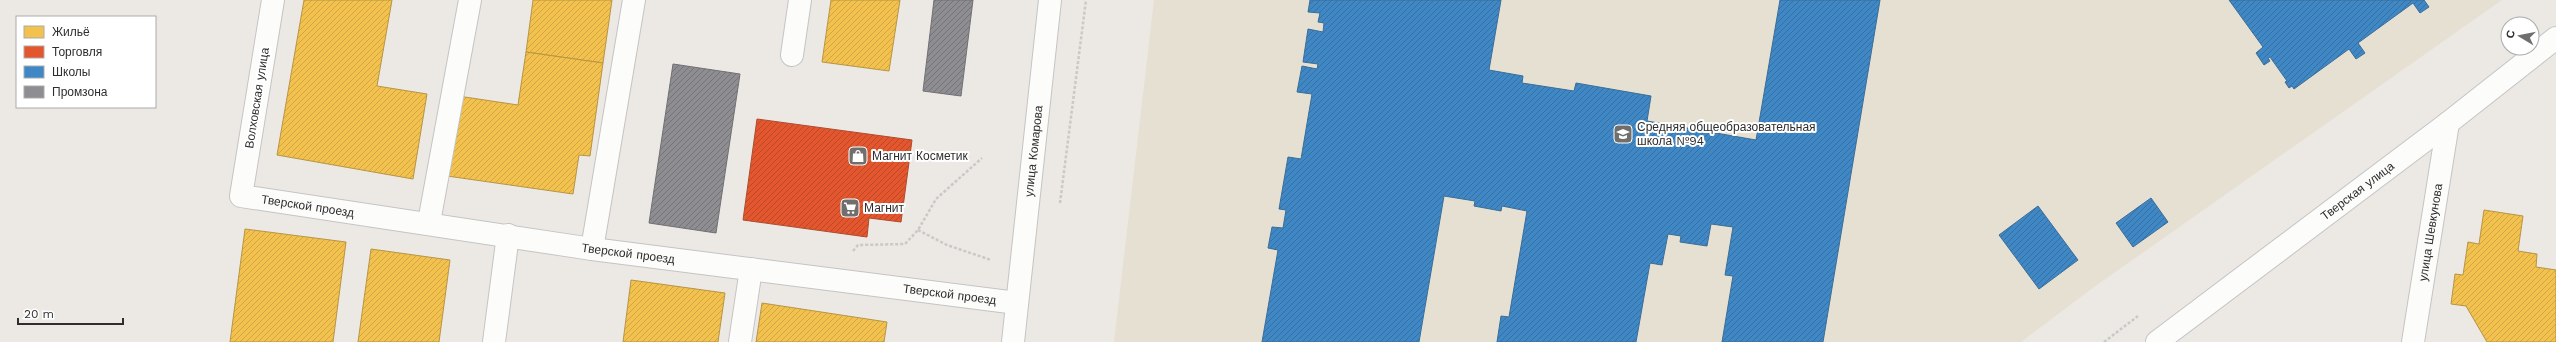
<svg xmlns="http://www.w3.org/2000/svg" width="2556" height="342" viewBox="0 0 2556 342" font-family="'Work Sans',sans-serif">
  <defs>
    <pattern id="homes-hatch" width="6" height="6" patternUnits="userSpaceOnUse"><rect width="6" height="6" fill="#f2c14e"/><path d="M-1 1l2-2M0 6l6-6M5 7l2-2" fill="none" stroke="#d0a644"/></pattern>
    <pattern id="shops-hatch" width="6" height="6" patternUnits="userSpaceOnUse"><rect width="6" height="6" fill="#e4572e"/><path d="M-1 1l2-2M0 6l6-6M5 7l2-2" fill="none" stroke="#b94828"/></pattern>
    <pattern id="schools-hatch" width="6" height="6" patternUnits="userSpaceOnUse"><rect width="6" height="6" fill="#3f88c5"/><path d="M-1 1l2-2M0 6l6-6M5 7l2-2" fill="none" stroke="#3570a0"/></pattern>
    <pattern id="industry-hatch" width="6" height="6" patternUnits="userSpaceOnUse"><rect width="6" height="6" fill="#8d8d92"/><path d="M-1 1l2-2M0 6l6-6M5 7l2-2" fill="none" stroke="#747478"/></pattern>
  </defs>
  <rect width="100%" height="100%" fill="#ece8e4"/>
  <polygon fill="#e6e0d3" points="1154,0 2502,0 2094,287 2021,342 1114,342"/>
  <g fill="url(#homes-hatch)" stroke="#b79544">
    <polygon points="304,0 392,0 377,86 427,94 413,179 277,155"/>
    <polygon points="533,0 612,0 603,63 526,52"/>
    <polygon points="831,0 900,0 889,71 822,62"/>
    <polygon points="526,52 603,63 590,156 579,155 573,194 447,176 458,96 518,105"/>
    <polygon points="2484,210 2523,216 2518,251 2537,254 2536,267 2556,270 2556,342 2487,342 2466,306 2451,304 2455,274 2463,275 2468,242 2479,244"/>
    <polygon points="245,229 346,242 333,342 230,342"/>
    <polygon points="371,249 450,260 439,342 358,342"/>
    <polygon points="631,280 725,293 718,342 623,342"/>
    <polygon points="762,303 887,322 884,342 756,342"/>
  </g>
  <polygon fill="url(#shops-hatch)" stroke="#ad4b2e" points="757,119 912,140 901,222 869,218 867,237 743,220"/>
  <g fill="url(#schools-hatch)" stroke="#3a6d98">
    <polygon points="1310,0 1501,0 1489,70 1523,76 1522,83 1574,91 1576,83 1651,96 1647,121 1756,140 1780,0 1880,0 1823,342 1722,342 1733,276 1725,275 1733,227 1711,224 1707,246 1680,242 1681,236 1668,234 1662,265 1650,263 1636,342 1497,342 1501,316 1509,317 1527,211 1502,206 1501,211 1474,206 1475,201 1444,196 1419,342 1262,342 1278,250 1268,248 1272,227 1283,228 1286,210 1279,209 1288,157 1301,159 1312,94 1297,92 1302,66 1317,69 1318,64 1303,62 1308,29 1323,32 1324,23 1318,22 1320,13 1308,12"/>
    <polygon points="2229,0 2424,0 2429,7 2420,13 2413,3 2358,43 2365,53 2356,59 2349,49 2294,89 2292,86 2289,88 2285,82 2287,81 2270,57 2268,58 2270,61 2264,65 2256,53 2263,47"/>
    <polygon points="2151,198 2168,222 2133,247 2116,223"/>
    <polygon points="2038,206 2078,260 2039,289 1999,235"/>
  </g>
  <g fill="url(#industry-hatch)" stroke="#707074">
    <polygon points="934,0 973,0 961,96 923,91"/>
    <polygon points="673,64 740,74 716,233 649,223"/>
  </g>
  <g fill="none" stroke-linecap="round" stroke-linejoin="round">
    <defs>
      <g id="minor">
        <path id="s1" d="M 273,0 L 241,196 L 592,249 L 1017,303"/>
        <polyline points="792,55 800,0"/>
        <polyline points="429,222 470,0"/>
        <polyline points="592,249 634,0"/>
        <polyline points="494,342 508,235"/>
        <polyline points="740,342 751,269"/>
        <path id="s2" d="M 1013,342 L 1050,0"/>
        <path id="s3" d="M 2157,342 L 2448,123 L 2556,38"/>
        <path id="s4" d="M 2413,342 L 2448,123"/>
      </g>
    </defs>
    <use href="#minor" stroke="#c5c4c5" stroke-width="24"/>
    <g stroke="#c9c9c8" stroke-width="2.5" stroke-dasharray="3 2" stroke-linecap="butt">
      <polyline points="1060,203 1086,0"/>
      <polyline points="918,230 947,245 991,260"/>
      <polyline points="853,251 858,245 905,244 918,230 936,199 982,158"/>
      <polyline points="2104,342 2138,316"/>
    </g>
    <use href="#minor" stroke="#fcfcfb" stroke-width="22"/>
  </g>
  <defs>
    <symbol id="school-square" viewBox="-11 -11 22 22"><rect x="-9" y="-9" width="18" height="18" rx="4" fill="#706f6e" stroke="#fff"/><path d="M0-5L7-2L0 1L-7-2ZM-4 1L0 2.5L4 1V4Q0 6-4 4Z" fill="#fff"/></symbol>
    <symbol id="shop-square" viewBox="-11 -11 22 22"><rect x="-9" y="-9" width="18" height="18" rx="4" fill="#706f6e" stroke="#fff"/><path d="M-5-2.5h2.3a2.7 3.5 0 0 1 5.4 0H5L5.5 6h-11ZM-1.5-2.5h3a1.5 2.3 0 0 0-3 0Z" fill="#fff"/></symbol>
    <symbol id="supermarket-square" viewBox="-11 -11 22 22"><rect x="-9" y="-9" width="18" height="18" rx="4" fill="#706f6e" stroke="#fff"/><path d="M-6-5.5h2.5l.6 2H6L4.5 2H-2.5L-4.4-4H-6ZM-1.5 3.2a1.3 1.3 0 1 0 .1 0ZM3 3.2a1.3 1.3 0 1 0 .1 0Z" fill="#fff"/></symbol>
  </defs>
  <g fill-rule="evenodd">
    <use href="#school-square" x="1612" y="123" width="22" height="22"/>
    <use href="#shop-square" x="847" y="145" width="22" height="22"/>
    <use href="#supermarket-square" x="839" y="197" width="22" height="22"/>
  </g>
  <g text-anchor="middle" dominant-baseline="central" stroke-width="4" stroke-linejoin="round" paint-order="stroke">
    <g font-size="12" fill="#2e2e2e" stroke="#fff">
      <text transform="translate(257 98) rotate(-81)">Волховская улица</text>
      <text stroke="none"><textPath href="#s2" startOffset="192">улица Комарова</textPath></text>
      <text stroke="none"><textPath href="#s3" startOffset="251">Тверская улица</textPath></text>
      <text stroke="none"><textPath href="#s1" startOffset="266">Тверской проезд</textPath></text>
      <text stroke="none"><textPath href="#s4" startOffset="111">улица Шевкунова</textPath></text>
      <text stroke="none"><textPath href="#s1" startOffset="590">Тверской проезд</textPath></text>
      <text stroke="none"><textPath href="#s1" startOffset="914">Тверской проезд</textPath></text>
    </g>
    <g font-size="12" fill="#2e2e2e" stroke="#fff" text-anchor="start">
      <text x="1637" y="127">Средняя общеобразовательная<tspan x="1637" dy="14">школа №94</tspan></text>
      <text x="872" y="156">Магнит Косметик</text>
      <text x="864" y="208">Магнит</text>
    </g>
  </g>
  <rect x="16" y="16" width="140" height="92" fill="#ffffff" stroke="#ababab"/>
  <rect x="24" y="26" width="20" height="12" fill="#f2c14e" stroke="#ababab"/>
  <text x="52" y="36" font-size="12" fill="#2e2e2e">Жильё</text>
  <rect x="24" y="46" width="20" height="12" fill="#e4572e" stroke="#ababab"/>
  <text x="52" y="56" font-size="12" fill="#2e2e2e">Торговля</text>
  <rect x="24" y="66" width="20" height="12" fill="#3f88c5" stroke="#ababab"/>
  <text x="52" y="76" font-size="12" fill="#2e2e2e">Школы</text>
  <rect x="24" y="86" width="20" height="12" fill="#8d8d92" stroke="#ababab"/>
  <text x="52" y="96" font-size="12" fill="#2e2e2e">Промзона</text>
  <g transform="translate(2520 36) rotate(280)"><circle r="19" fill="#ffffff" stroke="#ababab"/>
  <path d="M0-3L7 15L0 10L-7 15Z" fill="#706f6e"/>
  <text y="-6" font-size="11" font-weight="bold" text-anchor="middle" fill="#2e2e2e">С</text>
  </g>
  <path d="M18 318v6h105v-6" fill="none" stroke="#2e2e2e" stroke-width="2"/>
  <text x="24" y="318" font-size="12" fill="#2e2e2e" stroke="#ffffff" stroke-width="3" paint-order="stroke">20 m</text>
</svg>
